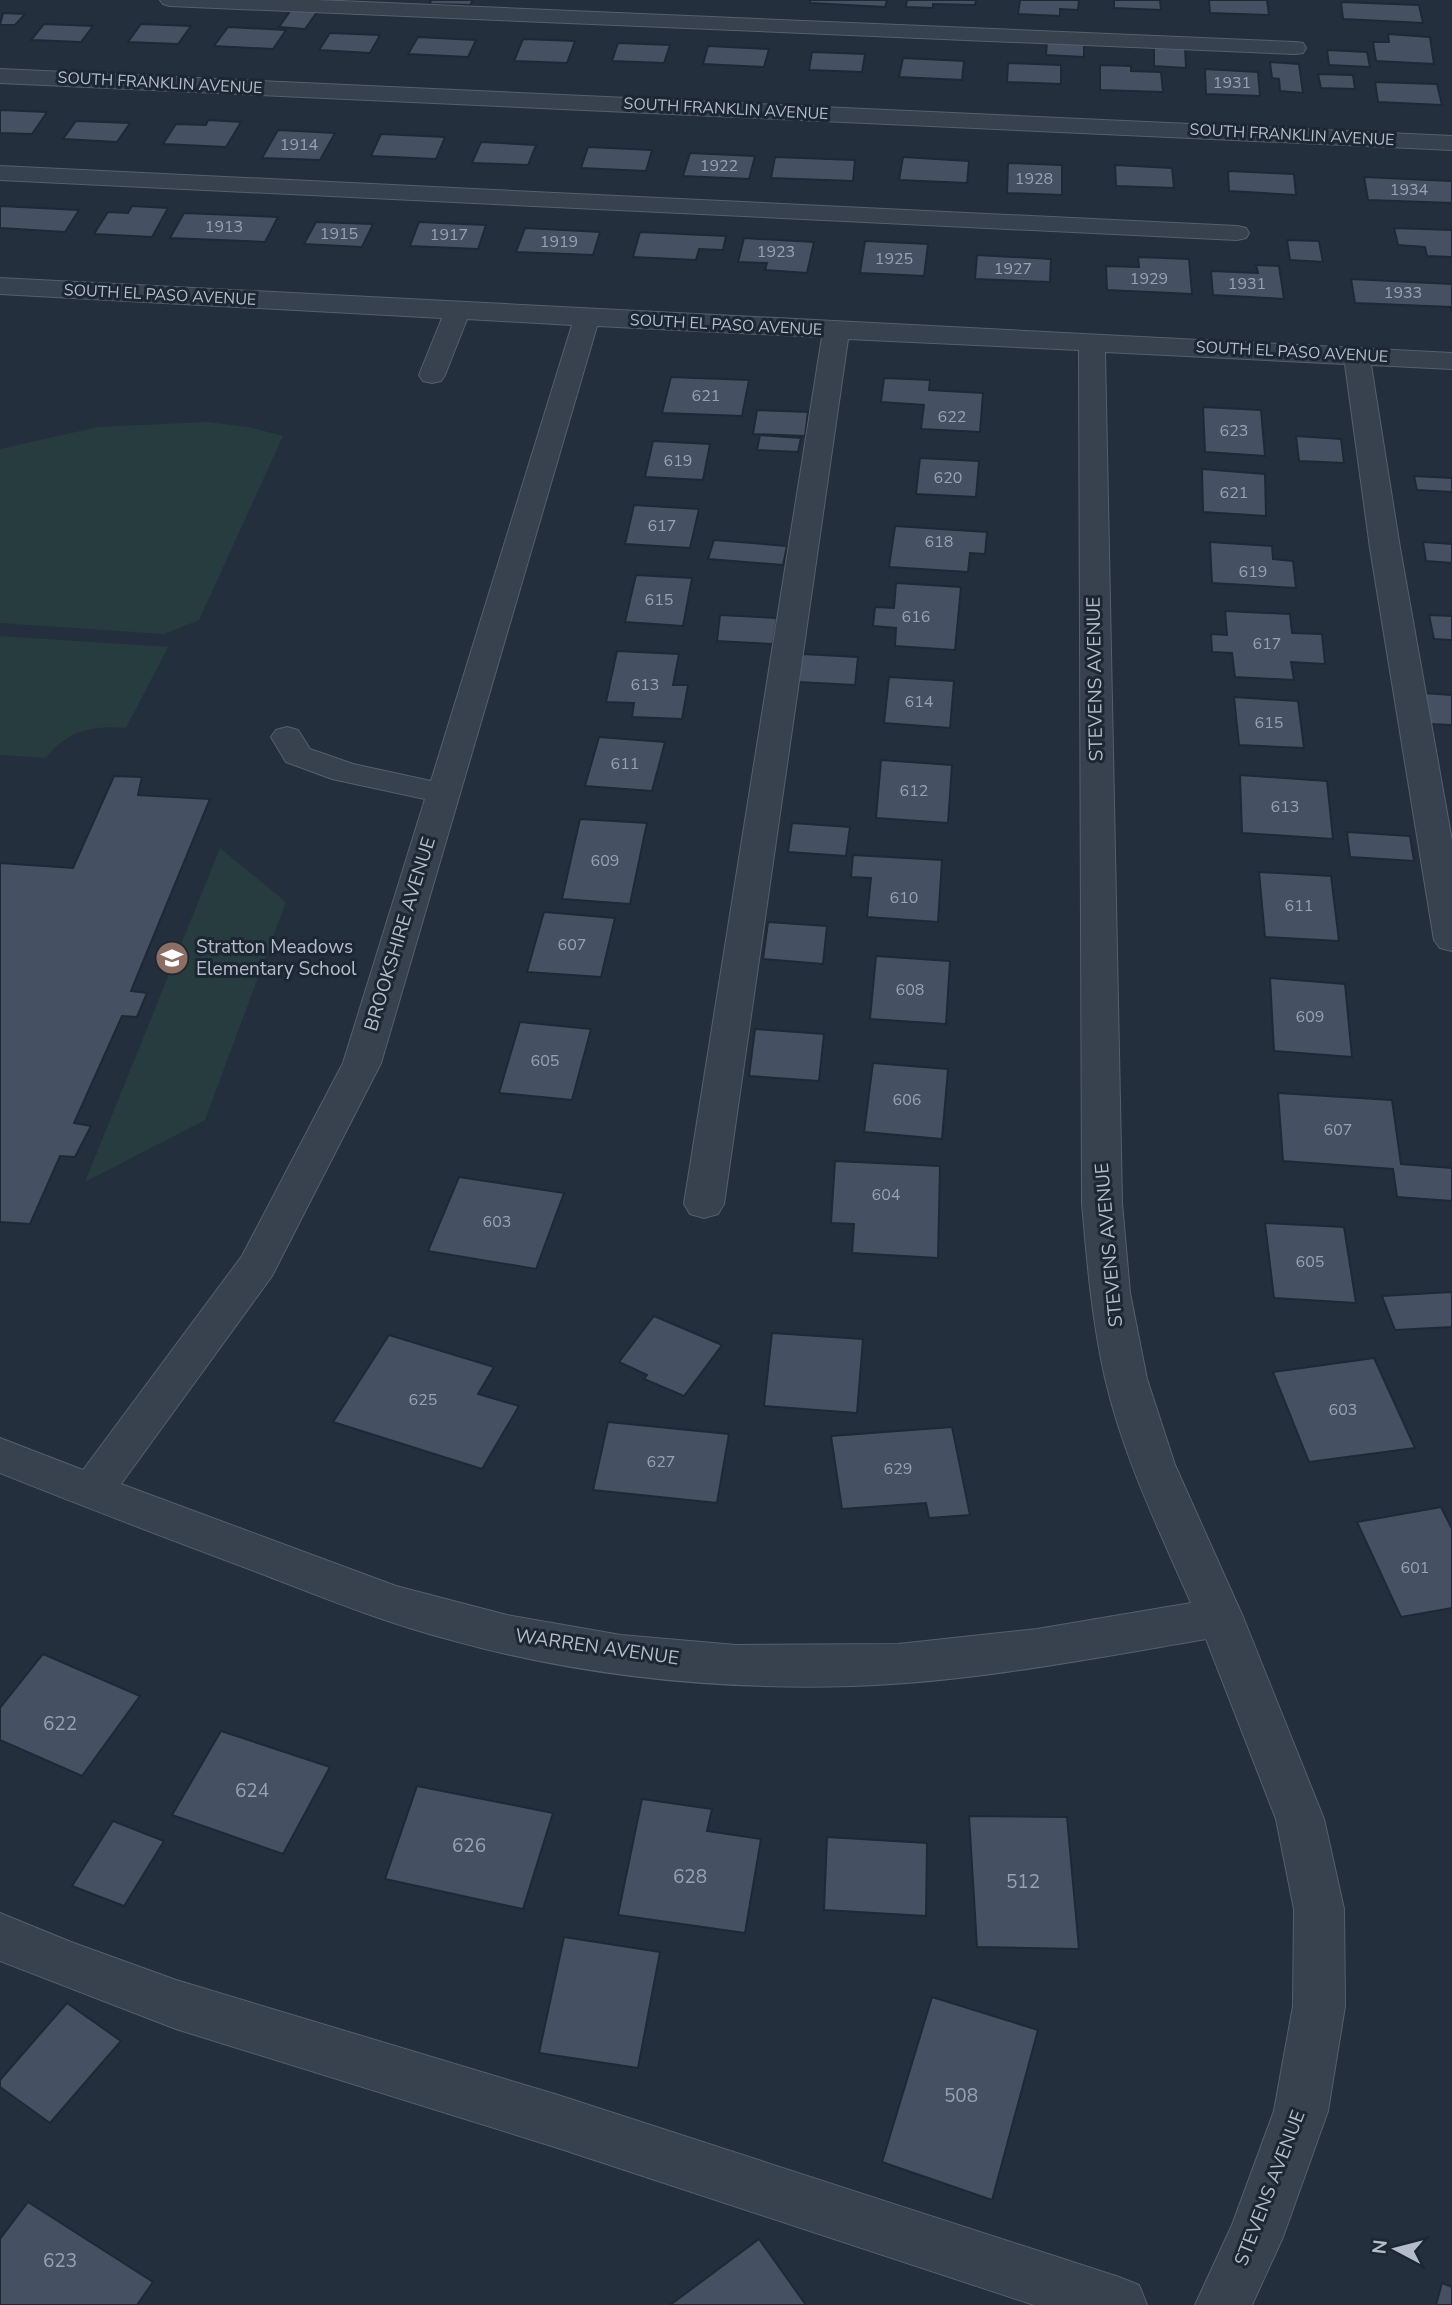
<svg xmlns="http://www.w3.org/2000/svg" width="1452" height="2305" viewBox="0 0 1452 2305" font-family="'Nunito Sans',sans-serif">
  <rect width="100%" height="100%" fill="#242f3e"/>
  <g fill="#263c3f">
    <polygon points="208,422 248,427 283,436 199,620 164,634 0,623 0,449 98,427"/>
    <path d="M 0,636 L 168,647 L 126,728 C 94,725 65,731 46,758 L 0,755 Z"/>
    <polygon points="220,848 286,902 205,1120 85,1182"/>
  </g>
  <g fill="#455162" stroke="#1f2835" stroke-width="2">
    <polygon points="431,0 473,0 470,5 430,4"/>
    <polygon points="810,0 887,0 885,7 810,3"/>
    <polygon points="907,0 976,0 975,5 933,4 933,8 906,7"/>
    <polygon points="1020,0 1079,0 1078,10 1060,9 1060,16 1018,14"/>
    <polygon points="1114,0 1160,0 1161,10 1114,8"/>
    <polygon points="1209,0 1267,0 1269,15 1210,13"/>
    <polygon points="1341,2 1419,5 1423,23 1343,19"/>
    <polygon points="291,10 317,12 305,29 279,27"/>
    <polygon points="3,13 25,14 15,25 0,25"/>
    <polygon points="44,24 93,26 81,42 31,40"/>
    <polygon points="141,24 191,26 178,44 128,42"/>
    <polygon points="228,27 286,30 273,49 214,46"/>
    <polygon points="330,33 380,35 370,53 319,50"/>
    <polygon points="1388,34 1430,37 1434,64 1376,61 1373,42 1389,42"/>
    <polygon points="418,37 476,40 468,57 408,54"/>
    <polygon points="523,39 575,41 567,63 514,61"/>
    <polygon points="1047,42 1084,44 1084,57 1046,55"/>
    <polygon points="618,43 670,45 664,63 612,61"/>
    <polygon points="708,46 769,49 764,67 703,64"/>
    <polygon points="1154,46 1185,47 1186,68 1154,66"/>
    <polygon points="1327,50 1367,52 1370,67 1329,65"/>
    <polygon points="812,52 865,54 862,72 809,70"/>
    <polygon points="903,58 964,61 962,80 899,77"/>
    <polygon points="1270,62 1299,64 1303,93 1280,91 1279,79 1272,78"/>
    <polygon points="1008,63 1061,65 1061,84 1007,82"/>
    <polygon points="1100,65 1131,66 1131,71 1161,72 1163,92 1100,90"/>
    <polygon points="1205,69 1258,72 1260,96 1206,94"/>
    <polygon points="1318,74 1353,75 1355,89 1321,88"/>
    <polygon points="1375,82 1437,84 1442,105 1378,102"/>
    <polygon points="0,110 47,112 32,134 0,133"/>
    <polygon points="208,120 241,122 226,147 163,144 176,124 206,125"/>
    <polygon points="76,121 130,123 117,142 63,139"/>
    <polygon points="278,130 335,133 320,160 262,158"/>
    <polygon points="381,134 445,137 436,159 371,156"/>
    <polygon points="481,142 536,145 528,165 472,163"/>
    <polygon points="588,147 652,150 646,171 581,168"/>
    <polygon points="690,153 755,156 749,179 683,176"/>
    <polygon points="775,157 855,160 853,181 771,178"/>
    <polygon points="903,157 969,161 967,183 899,180"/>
    <polygon points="1008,163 1062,165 1062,195 1007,193"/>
    <polygon points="1115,165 1172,168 1174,188 1116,186"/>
    <polygon points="1228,171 1294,174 1296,195 1229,191"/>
    <polygon points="1364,177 1452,181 1452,203 1368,200"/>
    <polygon points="0,206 79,210 65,232 0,228"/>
    <polygon points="132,206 168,208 152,237 94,234 108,212 128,213"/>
    <polygon points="184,213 278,217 265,242 170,238"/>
    <polygon points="316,222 373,224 362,247 304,244"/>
    <polygon points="419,222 486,225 478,249 410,246"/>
    <polygon points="525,228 600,232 593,255 516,252"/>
    <polygon points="1394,228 1452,230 1452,257 1427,256 1425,247 1398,245"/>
    <polygon points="640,232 726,236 723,250 699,249 696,260 633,257"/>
    <polygon points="744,238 814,242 807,273 765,270 767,263 738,262"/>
    <polygon points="1287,240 1319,241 1323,262 1290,260"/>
    <polygon points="865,241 928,244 924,276 860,273"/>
    <polygon points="977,255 1051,259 1050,282 975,279"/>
    <polygon points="1138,257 1189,259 1192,294 1107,290 1106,266 1139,267"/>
    <polygon points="1256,265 1279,266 1284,299 1213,295 1211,271 1258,273"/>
    <polygon points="1351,279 1452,284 1452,312 1451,307 1355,303"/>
    <polygon points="671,377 749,380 742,416 662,413"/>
    <polygon points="884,378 930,380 929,390 983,393 980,432 921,429 924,405 881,402"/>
    <polygon points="1203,407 1261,410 1265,456 1205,452"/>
    <polygon points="757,410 808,412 805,436 753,434"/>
    <polygon points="760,435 801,438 798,452 757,450"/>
    <polygon points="1296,436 1341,439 1344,463 1299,461"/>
    <polygon points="653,441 710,444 703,480 645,477"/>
    <polygon points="920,458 979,461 976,497 916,494"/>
    <polygon points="1202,469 1265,474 1266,516 1203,512"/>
    <polygon points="1414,476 1452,478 1452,492 1417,490"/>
    <polygon points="634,505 699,509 690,548 625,544"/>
    <polygon points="895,526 987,532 985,554 970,553 968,572 889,567"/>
    <polygon points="714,540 787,546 783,565 708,559"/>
    <polygon points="1210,542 1272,546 1273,559 1293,561 1296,588 1212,583"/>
    <polygon points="1423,542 1452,544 1452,563 1426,561"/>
    <polygon points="636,575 692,578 683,626 625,622"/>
    <polygon points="896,583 961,587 955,650 895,646 896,628 873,626 875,607 894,608"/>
    <polygon points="1225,611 1290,614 1292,633 1322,634 1325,664 1291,662 1294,680 1235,677 1232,653 1212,652 1211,634 1227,635"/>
    <polygon points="720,615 777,618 773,644 717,641"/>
    <polygon points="1429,615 1452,616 1452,640 1434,639"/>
    <polygon points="617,651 679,654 673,685 688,685 682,719 632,717 634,703 606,702"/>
    <polygon points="802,654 858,657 855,685 798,682"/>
    <polygon points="889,677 954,681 950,728 884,723"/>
    <polygon points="1423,693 1452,695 1452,725 1429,724"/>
    <polygon points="1234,697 1298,701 1304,748 1239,745"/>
    <polygon points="599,737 665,742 652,791 585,786"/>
    <polygon points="881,760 952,765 948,823 876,818"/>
    <polygon points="1240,775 1327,781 1333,839 1242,833"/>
    <polygon points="114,776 142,777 138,795 210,799 131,991 147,993 137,1017 122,1016 74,1123 91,1126 75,1157 60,1156 30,1224 0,1222 0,863 73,868"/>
    <polygon points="580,819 647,823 630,904 562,899"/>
    <polygon points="792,823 850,827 846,856 788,852"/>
    <polygon points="1347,832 1410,836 1414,861 1350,857"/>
    <polygon points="853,855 942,860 938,922 867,917 871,878 851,877"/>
    <polygon points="1259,872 1331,876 1339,941 1265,937"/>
    <polygon points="544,912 615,918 601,977 527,972"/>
    <polygon points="768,922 827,926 823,964 763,959"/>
    <polygon points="876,956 950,961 946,1024 870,1019"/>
    <polygon points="1270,978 1345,984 1352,1057 1274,1051"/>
    <polygon points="520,1022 591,1029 572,1100 499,1093"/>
    <polygon points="755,1029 824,1034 819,1081 749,1076"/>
    <polygon points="873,1063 948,1069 942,1139 864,1132"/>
    <polygon points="1278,1093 1392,1100 1401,1164 1452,1168 1452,1201 1397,1197 1393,1169 1283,1161"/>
    <polygon points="835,1161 940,1166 938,1258 852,1253 854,1224 831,1223"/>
    <polygon points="459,1177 564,1193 536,1269 428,1251"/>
    <polygon points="1265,1223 1344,1227 1356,1303 1274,1298"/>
    <polygon points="1452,1292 1452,1327 1395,1330 1382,1296"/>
    <polygon points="654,1316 722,1345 684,1396 644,1379 647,1375 619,1362"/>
    <polygon points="772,1333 863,1339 857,1413 764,1406"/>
    <polygon points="389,1335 494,1367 478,1394 519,1406 482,1469 333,1422"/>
    <polygon points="1374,1358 1415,1448 1309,1462 1273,1372"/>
    <polygon points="608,1422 729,1434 717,1503 593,1490"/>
    <polygon points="952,1427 970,1515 929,1518 926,1503 842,1509 831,1436"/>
    <polygon points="1441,1507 1452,1529 1452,1608 1401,1617 1357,1522"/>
    <polygon points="43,1654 140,1696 82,1776 0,1740 0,1708"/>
    <polygon points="221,1731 330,1767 283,1854 172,1815"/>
    <polygon points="417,1786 553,1813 523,1909 385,1879"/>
    <polygon points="642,1799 712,1809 707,1831 761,1839 745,1933 618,1915"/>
    <polygon points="969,1816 1067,1817 1079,1949 977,1947"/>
    <polygon points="113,1821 164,1841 124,1906 72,1886"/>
    <polygon points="827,1837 927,1843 926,1916 824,1910"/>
    <polygon points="564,1937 660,1952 638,2068 539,2053"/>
    <polygon points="932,1997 1038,2030 992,2200 882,2162"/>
    <polygon points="67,2003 121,2041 50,2123 0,2087 0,2080"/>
    <polygon points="28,2202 153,2282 137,2305 0,2305 0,2239"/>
    <polygon points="759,2239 806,2305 670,2305"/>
    <polygon points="1442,2283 1452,2287 1452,2305 1436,2305"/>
  </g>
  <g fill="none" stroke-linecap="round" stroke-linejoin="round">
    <defs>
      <g id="minor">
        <polygon points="160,0 316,0 1295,42 1303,43 1306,48 1303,53 1295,54 170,6 163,4"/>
        <polygon points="0,69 1452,136 1452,150 0,83"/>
        <polygon points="0,166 1237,226 1246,228 1249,233 1246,238 1237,240 0,180"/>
        <path d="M 0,278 L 1452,353 L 1452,369 L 1371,365 L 1400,548 L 1452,841 L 1452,951 L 1440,948 L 1434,940 L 1370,548 L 1345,364 L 1105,352 L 1122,1203 L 1130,1293 L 1147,1379 L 1175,1465 L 1243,1617 L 1324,1819 L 1344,1909 L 1345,2006 L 1328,2111 L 1283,2237 L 1252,2305 L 1195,2305 L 1232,2225 L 1274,2111 L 1293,2006 L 1294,1909 L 1276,1819 L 1206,1639 C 1089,1659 972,1682 853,1686 C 719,1690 580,1676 451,1640 C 386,1623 324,1598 262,1574 C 174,1541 87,1508 0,1473 L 0,1438 L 83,1470 L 242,1256 L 343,1063 L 425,799 L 332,779 L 286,762 L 271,737 L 276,730 L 287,727 L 298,730 L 310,749 L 353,764 L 431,781 L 572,325 L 467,319 L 445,375 L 441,381 L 432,383 L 423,381 L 419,375 L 442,318 L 0,294 ZM 597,326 L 822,337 L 684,1204 L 690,1214 L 704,1218 L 718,1214 L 724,1204 L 848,339 L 1079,350 L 1082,1203 C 1087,1262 1092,1320 1105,1378 C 1123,1456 1159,1530 1191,1603 L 1037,1629 L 898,1644 L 736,1645 L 621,1635 L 507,1615 L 396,1586 L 121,1484 L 272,1276 L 381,1063 Z"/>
        <polygon points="0,1913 71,1942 176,1980 558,2095 1119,2277 1139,2285 1147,2305 1034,2305 558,2148 176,2029 0,1961"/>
      </g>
    </defs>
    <use href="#minor" stroke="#565f6c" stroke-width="2"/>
    <use href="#minor" fill="#38414e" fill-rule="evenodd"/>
  </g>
  <defs>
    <symbol id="school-disc" viewBox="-11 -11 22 22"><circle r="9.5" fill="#8d6e63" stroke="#1d2633"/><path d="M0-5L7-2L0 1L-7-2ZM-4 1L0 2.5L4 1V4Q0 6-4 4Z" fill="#fff"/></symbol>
  </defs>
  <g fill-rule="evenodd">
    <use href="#school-disc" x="153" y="939" width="38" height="38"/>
  </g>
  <g text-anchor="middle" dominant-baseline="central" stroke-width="6" stroke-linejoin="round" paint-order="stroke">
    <g font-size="16" fill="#b4bcc9" stroke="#1d2633">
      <text transform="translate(160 83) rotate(3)">SOUTH FRANKLIN AVENUE</text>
      <text transform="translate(726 109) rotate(3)">SOUTH FRANKLIN AVENUE</text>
      <text transform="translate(1292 135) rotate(3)">SOUTH FRANKLIN AVENUE</text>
      <text transform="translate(160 295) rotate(3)">SOUTH EL PASO AVENUE</text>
      <text transform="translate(726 325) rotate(3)">SOUTH EL PASO AVENUE</text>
      <text transform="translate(1292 352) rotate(3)">SOUTH EL PASO AVENUE</text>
    </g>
    <g font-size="16" fill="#98a1af">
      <text x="1232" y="83">1931</text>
      <text x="299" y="145">1914</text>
      <text x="719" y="166">1922</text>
      <text x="1034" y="179">1928</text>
      <text x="1409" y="190">1934</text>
      <text x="224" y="227">1913</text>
      <text x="339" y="234">1915</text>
      <text x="449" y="235">1917</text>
      <text x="559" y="242">1919</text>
      <text x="776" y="252">1923</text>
      <text x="894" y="259">1925</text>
      <text x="1013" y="269">1927</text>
      <text x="1149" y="279">1929</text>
      <text x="1247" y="284">1931</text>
      <text x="1403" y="293">1933</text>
      <text x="706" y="396">621</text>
      <text x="952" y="417">622</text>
      <text x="1234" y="431">623</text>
      <text x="678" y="461">619</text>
      <text x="948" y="478">620</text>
      <text x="1234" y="493">621</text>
      <text x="662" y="526">617</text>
      <text x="939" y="542">618</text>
      <text x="1253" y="572">619</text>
      <text x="659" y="600">615</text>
      <text x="916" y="617">616</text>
      <text x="1267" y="644">617</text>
      <text x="645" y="685">613</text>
      <text x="919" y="702">614</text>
      <text x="1269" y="723">615</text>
      <text x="625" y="764">611</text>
      <text x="914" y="791">612</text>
      <text x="1285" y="807">613</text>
      <text x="605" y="861">609</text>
      <text x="904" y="898">610</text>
      <text x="1299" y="906">611</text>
      <text x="572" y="945">607</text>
      <text x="910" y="990">608</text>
      <text x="1310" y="1017">609</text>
      <text x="545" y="1061">605</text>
      <text x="907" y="1100">606</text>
      <text x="1338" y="1130">607</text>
      <text x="886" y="1195">604</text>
      <text x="497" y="1222">603</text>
      <text x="1310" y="1262">605</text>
      <text x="423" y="1400">625</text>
      <text x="1343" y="1410">603</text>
      <text x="661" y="1462">627</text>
      <text x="898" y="1469">629</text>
      <text x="1415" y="1568">601</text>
    </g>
    <g font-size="19" fill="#b4bcc9" stroke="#1d2633">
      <text transform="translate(1095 679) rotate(-91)">STEVENS AVENUE</text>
      <text transform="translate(400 934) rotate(-73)">BROOKSHIRE AVENUE</text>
      <text transform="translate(1109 1245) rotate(-95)">STEVENS AVENUE</text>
      <text transform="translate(597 1647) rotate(8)">WARREN AVENUE</text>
      <text transform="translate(1270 2188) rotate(-69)">STEVENS AVENUE</text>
    </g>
    <g font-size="19" fill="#b4bcc9" stroke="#1d2633" text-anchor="start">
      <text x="196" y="947">Stratton Meadows<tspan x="196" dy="22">Elementary School</tspan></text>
    </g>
    <g font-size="19" fill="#98a1af">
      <text x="60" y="1724">622</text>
      <text x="252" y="1791">624</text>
      <text x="469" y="1846">626</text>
      <text x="690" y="1877">628</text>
      <text x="1023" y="1882">512</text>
      <text x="961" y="2096">508</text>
      <text x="60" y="2261">623</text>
    </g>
  </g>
  <g transform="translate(1396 2249) rotate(277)" stroke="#1d2633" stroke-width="5" paint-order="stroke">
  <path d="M0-5L12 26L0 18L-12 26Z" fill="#b4bcc9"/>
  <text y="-10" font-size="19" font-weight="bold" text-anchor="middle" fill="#b4bcc9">N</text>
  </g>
</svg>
